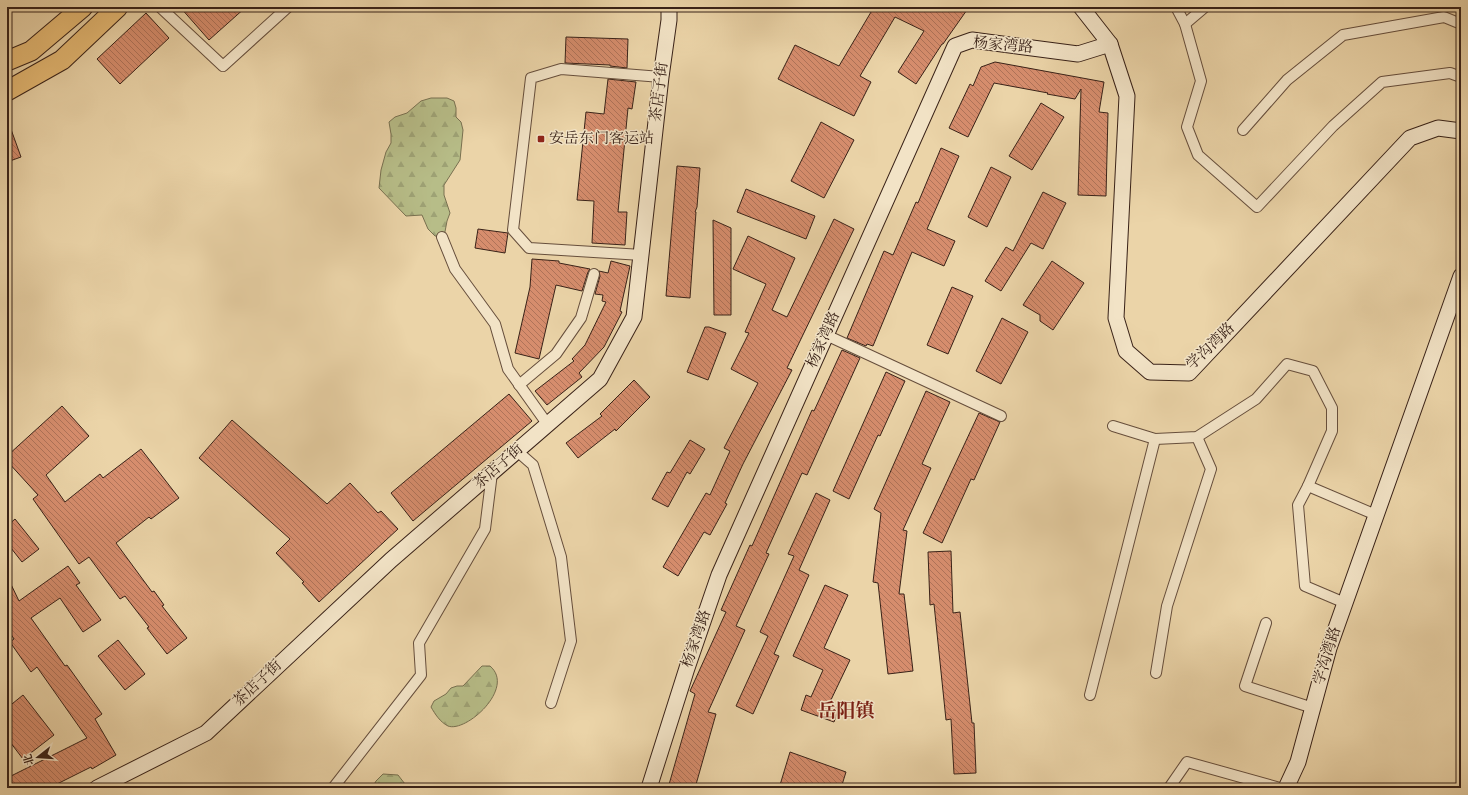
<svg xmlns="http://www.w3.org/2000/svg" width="1468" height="795" viewBox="0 0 1468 795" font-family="'Sorts Mill Goudy','Noto Serif SC',serif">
  <defs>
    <pattern id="forest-firs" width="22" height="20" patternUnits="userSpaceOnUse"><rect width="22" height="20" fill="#b7bd88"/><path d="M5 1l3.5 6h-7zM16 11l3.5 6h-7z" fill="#9ea275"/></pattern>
    <pattern id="building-back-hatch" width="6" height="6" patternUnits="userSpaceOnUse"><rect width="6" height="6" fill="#d68d6d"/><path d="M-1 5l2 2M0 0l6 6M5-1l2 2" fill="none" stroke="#af7359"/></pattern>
  </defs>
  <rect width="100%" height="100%" fill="#ebd4a8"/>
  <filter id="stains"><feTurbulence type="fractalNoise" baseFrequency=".005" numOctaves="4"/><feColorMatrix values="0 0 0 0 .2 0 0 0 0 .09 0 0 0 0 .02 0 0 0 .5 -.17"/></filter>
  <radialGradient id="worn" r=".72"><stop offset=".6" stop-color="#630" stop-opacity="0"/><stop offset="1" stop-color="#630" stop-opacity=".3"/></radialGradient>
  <g fill="url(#forest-firs)" stroke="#787050">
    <polygon points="431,98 447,98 454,101 456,108 456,117 461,122 463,130 460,160 444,185 444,195 450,213 447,221 444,237 435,236 428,229 422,215 406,216 379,188 381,170 386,152 391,143 391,134 389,122 395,117 407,113 421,101"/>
    <path d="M 482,666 L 490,666 C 516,688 466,733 448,726 C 440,722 435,714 431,707 L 434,701 L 446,694 L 451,688 L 457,686 L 463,686 Z"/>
    <polygon points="383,774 398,775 405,784 405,788 372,788 376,781"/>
  </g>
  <g fill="url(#building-back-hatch)" stroke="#392218">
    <polygon points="180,7 246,7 209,40"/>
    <polygon points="874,7 969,7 943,44 942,44 916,84 898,72 924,31 895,17 860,76 871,82 854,116 778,79 795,45 839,66"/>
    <polygon points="146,13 169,38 120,84 97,59"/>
    <polygon points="566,37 628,39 627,68 610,66 610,65 565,63"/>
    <polygon points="995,62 1104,82 1099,112 1108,113 1106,196 1078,195 1081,89 1075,99 1047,94 1048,93 994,83 968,137 949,128 970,84 973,86 981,67"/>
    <polygon points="608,79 636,82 632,109 628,108 618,212 627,212 625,245 592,243 594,201 577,200 586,112 604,114"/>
    <polygon points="1041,103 1064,117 1032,170 1009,156"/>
    <polygon points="7,121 8,121 21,157 7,162"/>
    <polygon points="821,122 854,140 824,198 791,181"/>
    <polygon points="941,148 959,156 927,229 955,241 944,266 912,252 873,346 867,344 866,346 847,338 884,251 893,255 916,202 918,203"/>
    <polygon points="677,166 700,168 697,207 695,212 696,212 690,298 666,296"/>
    <polygon points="991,167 1011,177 987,227 968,217"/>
    <polygon points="746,189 815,216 806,239 737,212"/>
    <polygon points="1043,192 1066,203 1043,249 1031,243 1001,291 985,281 1006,247 1013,251"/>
    <polygon points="834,219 854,229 787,368 792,370 743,464 725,503 727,504 710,535 704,532 678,576 663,567 706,493 710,495 730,451 724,448 758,383 731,369 749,333 745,332 766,284 733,269 748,236 795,258 772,310 787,317"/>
    <polygon points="713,220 731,228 731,315 714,315"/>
    <polygon points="478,229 508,233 505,253 475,248"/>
    <polygon points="532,259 559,261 559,263 590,269 588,272 582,291 556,285 539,359 515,353 530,287"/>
    <polygon points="611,261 630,266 620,311 622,312 604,347 579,373 582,377 547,405 535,391 574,361 572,359 585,345 606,302 602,301 603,295 595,294 600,276 599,271 608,273"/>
    <polygon points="1052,261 1084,283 1053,330 1040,321 1040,315 1023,305"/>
    <polygon points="952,287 973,296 948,354 927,345"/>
    <polygon points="1002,318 1028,332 1001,384 976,371"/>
    <polygon points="705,327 709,327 726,333 708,380 687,372"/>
    <polygon points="842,350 860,358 807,475 802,473 766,553 769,554 736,626 745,630 708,712 716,714 695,788 668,788 695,694 690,691 726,612 721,610 750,545 752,546 812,410 814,411"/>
    <polygon points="886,372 905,381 880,436 878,435 849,499 833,491"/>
    <polygon points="634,380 650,397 616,431 615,429 578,458 566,443 602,416 600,414"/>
    <polygon points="926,391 950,402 922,464 931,468 903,530 907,531 899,594 904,594 913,671 888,674 878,583 873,582 881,513 874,509"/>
    <polygon points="509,394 532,421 413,521 391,493"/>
    <polygon points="62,406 89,436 46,475 65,502 100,474 103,478 141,449 179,498 151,519 149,517 116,543 152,592 154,591 164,605 162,606 187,638 167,654 147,628 149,627 125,596 120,599 89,557 79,564 33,499 38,495 7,461 7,456"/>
    <polygon points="979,413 1000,422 974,480 971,479 942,543 923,533"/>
    <polygon points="232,420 327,504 350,483 378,513 381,511 398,529 319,602 302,583 304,582 276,553 290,539 199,458"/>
    <polygon points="690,440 705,449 690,474 687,472 668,507 652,499 667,472 670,473"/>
    <polygon points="816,493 830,500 799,570 809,575 774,654 779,656 753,714 736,706 768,636 760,632 794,556 788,554"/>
    <polygon points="15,519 39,549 22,562 7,543 7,526"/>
    <polygon points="951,551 953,613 960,612 972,723 974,723 976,773 954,774 951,719 946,720 934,604 930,605 928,552"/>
    <polygon points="68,566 80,583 76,585 101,620 83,632 60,598 31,618 65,666 67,665 102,714 95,719 116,755 92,769 91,767 49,788 9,788 7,784 7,778 87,738 37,667 31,672 10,642 14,639 7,628 7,576 19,601"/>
    <polygon points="825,585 848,595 824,648 850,660 829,704 839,708 834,722 801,710 806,695 811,697 823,670 793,656"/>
    <polygon points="118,640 145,674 125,690 98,656"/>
    <polygon points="23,695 54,735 23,759 7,738 7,708"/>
    <polygon points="790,752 846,772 841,788 791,788 780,785"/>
  </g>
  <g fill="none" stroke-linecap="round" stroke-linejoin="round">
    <defs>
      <g id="street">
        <polyline points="160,7 223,66 288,7"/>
        <polyline points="1176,7 1185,24 1201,81 1187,127 1198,155 1257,207 1333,126 1382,82 1450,73 1461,77"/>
        <polyline points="1185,24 1205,7"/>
        <polyline points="1243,130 1287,80 1343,35 1444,17 1461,24"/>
        <polyline points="442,237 455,269 495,324 508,369 548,425"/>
        <polyline points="642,255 529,248 513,230 531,78 561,69 661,77"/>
        <polyline points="826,335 1001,416"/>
        <polyline points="519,385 556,354 581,318 594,274"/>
        <polyline points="1113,426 1155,439 1197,437 1256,399 1287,364 1313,371 1332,408 1332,431 1308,486 1376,515"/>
        <polyline points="517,451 533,465 561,557 571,641 551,703"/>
        <polyline points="1308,486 1298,505 1305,586 1345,603"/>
        <polyline points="1266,623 1245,686 1313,708"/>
        <polyline points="1156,673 1167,606 1211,469 1197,437"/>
        <polyline points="1090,695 1155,439"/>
        <polyline points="333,788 421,675 419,643 485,529 492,473"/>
        <polyline points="1169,788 1187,762 1280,788"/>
      </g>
      <g id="secondary">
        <polyline points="1081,7 1110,44 1127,96 1116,318 1126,351 1150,372 1189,373 1410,138 1438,128 1461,131"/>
        <polyline points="97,788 206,733 391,560 600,379 634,317 661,77 669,20 669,7"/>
        <polyline points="649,788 687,668 719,575 955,46 972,40 1078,54 1110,44"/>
        <polyline points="1286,788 1298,762 1329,648 1461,276"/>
      </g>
      <g id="highway">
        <polyline points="7,61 31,51 83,7"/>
        <polyline points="7,91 62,60 118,7"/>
      </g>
    </defs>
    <use href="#street" stroke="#664e3c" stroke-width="12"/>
    <use href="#secondary" stroke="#392218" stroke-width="17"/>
    <use href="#highway" stroke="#392218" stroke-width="21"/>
    <use href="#street" stroke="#f2e3c6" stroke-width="10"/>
    <use href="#secondary" stroke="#f2e3c6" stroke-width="15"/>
    <use href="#highway" stroke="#e6ba74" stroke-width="19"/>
  </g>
  <rect fill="#8f2418" stroke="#f2e3c6" stroke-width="1.5" x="537" y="135" width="8" height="8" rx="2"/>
  <g text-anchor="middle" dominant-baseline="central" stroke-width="3" stroke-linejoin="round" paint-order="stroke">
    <g font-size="15" fill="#392218" stroke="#f2e3c6">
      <text transform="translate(1003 46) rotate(5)">杨家湾路</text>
      <text transform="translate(660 92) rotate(-83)">茶店子街</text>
      <text transform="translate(824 340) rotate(-66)">杨家湾路</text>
      <text transform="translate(1211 347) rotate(-44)">学沟湾路</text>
      <text transform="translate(499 467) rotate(-41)">茶店子街</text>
      <text transform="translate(697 639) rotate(-71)">杨家湾路</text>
      <text transform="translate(1328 656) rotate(-73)">学沟湾路</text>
      <text transform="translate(258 684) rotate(-43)">茶店子街</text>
    </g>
    <g font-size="15" fill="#392218" stroke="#f2e3c6" text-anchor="start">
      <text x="549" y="139">安岳东门客运站</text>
    </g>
    <g font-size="19" font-weight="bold" fill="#7a1f14" stroke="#f2e3c6">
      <text x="846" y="712">岳阳镇</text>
    </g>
  </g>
  <rect width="1468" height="795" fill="none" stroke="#ebd4a8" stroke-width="24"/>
  <rect x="8" y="8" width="1452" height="779" fill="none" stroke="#392218" stroke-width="2"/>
  <rect x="12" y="12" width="1444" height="771" fill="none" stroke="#392218"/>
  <g transform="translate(38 757) rotate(253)" stroke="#f2e3c6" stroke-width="3" paint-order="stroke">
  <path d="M0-3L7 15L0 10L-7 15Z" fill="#392218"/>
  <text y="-6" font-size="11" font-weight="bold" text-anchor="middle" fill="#392218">北</text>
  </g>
  <rect width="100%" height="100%" filter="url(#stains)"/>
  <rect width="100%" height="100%" fill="url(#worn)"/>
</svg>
